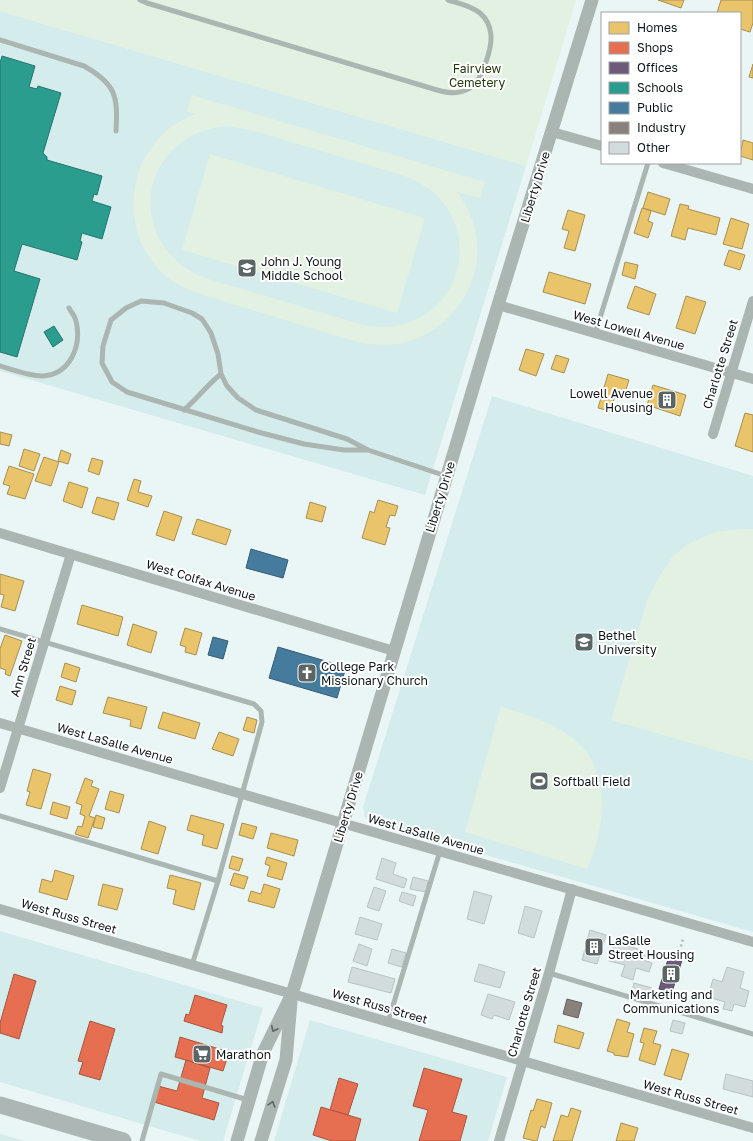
<svg xmlns="http://www.w3.org/2000/svg" width="753" height="1141" viewBox="0 0 753 1141" font-family="'Golos Text',sans-serif">
  <rect width="100%" height="100%" fill="#eaf6f6"/>
  <g fill="#d5eced">
    <polygon points="0,11 526,166 425,495 0,371"/>
    <polygon points="492,396 753,476 753,932 375,823 365,818 363,807"/>
    <polygon points="0,931 263,1008 223,1141 200,1141 0,1082"/>
    <polygon points="310,1020 507,1077 488,1141 274,1141"/>
    <polygon points="0,1134 25,1141 0,1141"/>
  </g>
  <g fill="#e2f1e1" fill-rule="evenodd">
    <polygon points="0,0 576,0 526,166 0,11"/>
    <path d="M 192,95 L 485,182 L 480,198 L 458,192 C 465,204 472,216 475,230 C 487,281 452,332 402,343 C 387,346 372,345 357,342 L 203,295 C 192,291 182,287 172,281 C 125,247 121,178 160,137 C 170,126 183,119 196,114 L 187,111 ZM 227,126 L 251,130 L 402,175 C 500,209 464,344 363,325 L 205,278 C 122,245 137,134 227,126 Z"/>
    <polygon points="210,154 425,218 397,313 182,250"/>
    <polygon points="741,529 753,529 753,761 611,720 647,601 659,577 673,556 688,544 714,532"/>
    <path d="M 501,706 C 527,716 555,722 576,741 C 612,772 605,830 587,869 L 465,832 Z"/>
  </g>
  <g fill="#e9c46a" stroke="#a79051">
    <polygon points="658,0 684,0 681,8"/>
    <polygon points="721,0 753,0 753,23 750,32 740,29 740,13 717,13"/>
    <polygon points="753,64 753,78 749,77"/>
    <polygon points="743,140 753,143 753,160 740,156"/>
    <polygon points="648,192 670,199 665,215 643,208"/>
    <polygon points="680,204 689,206 688,209 720,218 716,235 688,228 685,240 671,236"/>
    <polygon points="642,208 651,211 648,221 653,223 648,238 634,233"/>
    <polygon points="568,210 585,215 575,251 564,248 569,231 562,229"/>
    <polygon points="731,218 749,224 742,249 723,244"/>
    <polygon points="729,250 745,255 740,270 724,265"/>
    <polygon points="625,262 638,265 635,279 622,275"/>
    <polygon points="549,272 591,284 585,304 543,292"/>
    <polygon points="635,286 656,294 649,315 627,308"/>
    <polygon points="686,296 706,302 695,334 676,328"/>
    <polygon points="526,349 544,354 536,376 519,370"/>
    <polygon points="556,355 569,359 564,373 551,369"/>
    <polygon points="608,374 629,380 624,396 616,393 610,411 598,408"/>
    <polygon points="653,385 686,395 680,416 647,405"/>
    <polygon points="745,413 753,415 753,452 735,446"/>
    <polygon points="0,432 12,435 9,446 0,444"/>
    <polygon points="24,449 40,454 34,471 19,466"/>
    <polygon points="61,450 71,454 68,464 58,461"/>
    <polygon points="44,457 59,462 51,486 35,481"/>
    <polygon points="92,458 103,461 99,475 88,471"/>
    <polygon points="9,466 34,474 25,499 7,494 10,486 3,484"/>
    <polygon points="134,479 141,481 138,492 152,496 148,507 127,500"/>
    <polygon points="69,482 88,488 82,508 63,501"/>
    <polygon points="97,497 119,503 114,520 92,513"/>
    <polygon points="378,500 398,506 395,516 390,515 386,527 390,528 385,545 362,538 370,511 374,513"/>
    <polygon points="310,502 326,507 322,522 306,518"/>
    <polygon points="164,511 182,517 174,541 156,535"/>
    <polygon points="197,519 231,530 226,545 192,534"/>
    <polygon points="0,574 24,581 15,611 1,607 4,595 0,594"/>
    <polygon points="82,605 123,617 118,636 77,624"/>
    <polygon points="133,624 157,632 151,653 127,645"/>
    <polygon points="185,628 202,633 196,655 185,652 186,647 180,645"/>
    <polygon points="5,635 22,641 10,676 5,674 6,670 0,668 0,649"/>
    <polygon points="65,663 80,668 76,682 61,677"/>
    <polygon points="60,686 76,691 72,705 56,700"/>
    <polygon points="108,697 147,707 141,729 130,726 131,720 103,713"/>
    <polygon points="163,712 200,723 195,739 158,728"/>
    <polygon points="247,717 257,720 254,733 243,730"/>
    <polygon points="219,732 239,739 233,756 212,749"/>
    <polygon points="33,769 51,774 41,809 26,805 30,792 27,791"/>
    <polygon points="85,778 93,781 91,786 99,789 89,816 95,818 88,838 75,834 78,826 82,827 85,816 80,814 82,805 76,803"/>
    <polygon points="110,791 124,795 119,813 105,809"/>
    <polygon points="53,802 70,807 67,819 50,814"/>
    <polygon points="96,815 105,818 102,829 93,827"/>
    <polygon points="191,815 224,824 217,849 202,845 204,835 187,830"/>
    <polygon points="149,821 166,827 158,854 141,849"/>
    <polygon points="242,823 257,827 253,839 239,835"/>
    <polygon points="271,833 298,840 294,856 267,848"/>
    <polygon points="232,856 243,859 239,871 229,868"/>
    <polygon points="267,857 287,863 282,880 267,876 270,866 265,864"/>
    <polygon points="55,870 74,876 67,900 39,892 42,879 52,882"/>
    <polygon points="234,873 248,877 244,889 230,885"/>
    <polygon points="170,875 201,883 194,910 173,904 176,890 167,888"/>
    <polygon points="103,884 123,889 117,910 98,905"/>
    <polygon points="264,884 280,889 274,908 248,901 251,891 261,894"/>
    <polygon points="617,1019 630,1023 627,1032 634,1034 628,1057 614,1055 614,1053 607,1051"/>
    <polygon points="558,1025 584,1033 579,1049 554,1042"/>
    <polygon points="644,1028 657,1031 653,1043 661,1045 655,1065 639,1060 644,1043 640,1042"/>
    <polygon points="672,1049 689,1054 681,1080 664,1075"/>
    <polygon points="537,1099 552,1103 545,1128 541,1126 537,1141 535,1141 523,1138 531,1110 533,1111"/>
    <polygon points="571,1108 581,1111 572,1141 553,1141 561,1115 568,1117"/>
    <polygon points="621,1123 638,1128 634,1141 616,1141"/>
  </g>
  <g fill="#e76f51" stroke="#a65540">
    <polygon points="14,974 36,981 19,1039 0,1033 0,1023"/>
    <polygon points="195,995 227,1005 221,1025 223,1026 222,1033 184,1021 186,1014 189,1015"/>
    <polygon points="90,1021 115,1029 100,1080 79,1074 83,1062 78,1061"/>
    <polygon points="180,1037 229,1052 223,1071 175,1057"/>
    <polygon points="186,1060 210,1068 202,1098 219,1103 214,1120 154,1102 158,1086 177,1091"/>
    <polygon points="424,1068 462,1079 452,1112 467,1116 460,1141 419,1141 428,1110 413,1106"/>
    <polygon points="339,1078 358,1084 348,1115 330,1110"/>
    <polygon points="321,1107 361,1119 355,1141 332,1141 313,1135"/>
  </g>
  <polygon fill="#6d597a" stroke="#50455c" points="669,956 682,960 672,992 659,989"/>
  <g fill="#2a9d8f" stroke="#22756b">
    <polygon points="2,56 35,66 29,87 37,89 38,86 61,93 43,153 47,157 47,160 102,176 97,195 94,194 92,201 111,207 102,239 82,233 80,241 82,242 77,260 22,244 14,271 40,279 17,357 0,352 0,63"/>
    <polygon points="54,326 63,340 53,347 44,332"/>
  </g>
  <g fill="#457b9d" stroke="#345d75">
    <polygon points="251,549 288,560 283,578 246,568"/>
    <polygon points="213,637 228,641 223,659 208,655"/>
    <polygon points="278,647 346,667 337,698 269,678"/>
  </g>
  <polygon fill="#8a817c" stroke="#65615e" points="567,999 582,1003 578,1018 563,1014"/>
  <g fill="#d3dcdd" stroke="#b9c2c4">
    <polygon points="382,858 396,863 393,874 407,879 404,888 376,879"/>
    <polygon points="413,877 428,881 426,892 410,889"/>
    <polygon points="374,887 386,891 379,911 367,907"/>
    <polygon points="474,891 492,896 484,924 467,919"/>
    <polygon points="402,892 416,896 413,906 399,901"/>
    <polygon points="525,906 542,911 534,938 518,933"/>
    <polygon points="360,917 382,924 377,940 355,934"/>
    <polygon points="590,930 606,935 597,964 582,960"/>
    <polygon points="615,942 638,949 637,953 645,955 644,960 652,963 649,972 636,968 633,980 621,976 625,965 609,961"/>
    <polygon points="359,944 372,949 367,966 353,961"/>
    <polygon points="392,949 406,953 402,967 388,963"/>
    <polygon points="479,964 505,972 500,988 474,981"/>
    <polygon points="352,967 395,979 391,993 348,982"/>
    <polygon points="727,967 744,972 740,988 749,991 745,1007 734,1004 732,1011 723,1009 725,1002 708,997 713,979 722,982"/>
    <polygon points="634,983 652,988 648,1000 631,996"/>
    <polygon points="488,994 515,1002 509,1020 494,1015 492,1019 481,1015"/>
    <polygon points="673,1020 685,1023 682,1034 670,1031"/>
    <polygon points="726,1074 753,1081 753,1097 723,1089"/>
  </g>
  <g fill="none" stroke-linecap="round" stroke-linejoin="round">
    <polyline stroke="#b2bab9" stroke-width="2.5" stroke-dasharray="2 3" stroke-linecap="butt" points="678,956 683,939"/>
    <g stroke="#abb5b1" stroke-width="5">
      <path d="M 140,0 L 147,3 L 437,90 C 448,93 459,95 470,88 C 482,81 492,48 491,35 C 490,26 486,18 480,13 C 472,6 458,3 448,0"/>
      <path d="M 0,40 L 84,66 C 116,84 118,96 116,131"/>
      <polyline points="595,334 648,163"/>
      <path d="M 0,366 C 13,370 29,376 42,376 C 70,375 82,346 76,321 C 75,316 71,312 69,308"/>
      <path d="M 184,410 C 197,399 208,384 221,374"/>
      <polyline points="368,450 347,439 256,410 238,398 227,386 221,374 218,354 211,333 202,319 192,313 164,303 141,301 126,308 111,320 103,346 102,363 112,382 127,392 258,432 304,444 344,450 368,450 446,476"/>
      <polyline points="0,629 254,704 261,711 262,722 218,881 192,965"/>
      <polyline points="0,816 218,881"/>
      <polyline points="549,973 753,1034"/>
      <polyline points="388,1022 440,851"/>
      <polyline points="142,1141 161,1074 248,1100"/>
    </g>
    <g stroke="#abb5b1" stroke-width="10">
      <polyline points="552,132 602,146"/>
      <polyline points="663,163 753,189"/>
      <polyline points="498,305 753,379"/>
      <polyline points="713,434 753,301"/>
      <polyline points="0,533 394,651"/>
      <polyline points="0,723 242,794 753,942"/>
      <polyline points="0,788 71,554"/>
      <polyline points="0,909 753,1128"/>
      <polyline points="499,1141 549,973 572,889"/>
    </g>
    <g stroke="#abb5b1" stroke-width="13">
      <polyline points="237,1141 263,1053 292,994 498,305 592,0"/>
      <polyline points="261,1141 286,1060 291,1002"/>
    </g>
    <polyline stroke="#abb6b5" stroke-width="17" points="0,1105 123,1141"/>
  </g>
  <defs><path id="oneway-chevron" d="M-2-3.5L2.5 0L-2 3.5" fill="none" stroke-width="1.6" stroke-linecap="round" stroke-linejoin="round"/></defs>
  <g stroke="#5c6664">
    <use href="#oneway-chevron" transform="translate(274 1029) rotate(116)"/>
    <use href="#oneway-chevron" transform="translate(272 1104) rotate(-73)"/>
  </g>
  <defs>
    <symbol id="school-square" viewBox="-11 -11 22 22"><rect x="-9" y="-9" width="18" height="18" rx="4" fill="#5b6565" stroke="#fff"/><path d="M0-5L7-2L0 1L-7-2ZM-4 1L0 2.5L4 1V4Q0 6-4 4Z" fill="#fff"/></symbol>
    <symbol id="building-square" viewBox="-11 -11 22 22"><rect x="-9" y="-9" width="18" height="18" rx="4" fill="#5b6565" stroke="#fff"/><path d="M-4-6H4V6H1V3H-1V6H-4ZM-2.5-4.3h1.7v1.8h-1.7ZM.8-4.3h1.7v1.8H.8ZM-2.5-1h1.7V.8h-1.7ZM.8-1h1.7V.8H.8Z" fill="#fff"/></symbol>
    <symbol id="university-square" viewBox="-11 -11 22 22"><rect x="-9" y="-9" width="18" height="18" rx="4" fill="#5b6565" stroke="#fff"/><path d="M0-5L7-2L0 1L-7-2ZM-4 1L0 2.5L4 1V4Q0 6-4 4Z" fill="#fff"/></symbol>
    <symbol id="church-square" viewBox="-11 -11 22 22"><rect x="-9" y="-9" width="18" height="18" rx="4" fill="#5b6565" stroke="#fff"/><path d="M-1.2-6h2.4v3.5h3.3v2.4h-3.3V6h-2.4V-.1h-3.3v-2.4h3.3Z" fill="#fff"/></symbol>
    <symbol id="stadium-square" viewBox="-11 -11 22 22"><rect x="-9" y="-9" width="18" height="18" rx="4" fill="#5b6565" stroke="#fff"/><path d="M0-5a6.5 5 0 1 0 0 10a6.5 5 0 1 0 0-10ZM-3.5-1.8h7v3.6h-7Z" fill="#fff"/></symbol>
    <symbol id="supermarket-square" viewBox="-11 -11 22 22"><rect x="-9" y="-9" width="18" height="18" rx="4" fill="#5b6565" stroke="#fff"/><path d="M-6-5.5h2.5l.6 2H6L4.5 2H-2.5L-4.4-4H-6ZM-1.5 3.2a1.3 1.3 0 1 0 .1 0ZM3 3.2a1.3 1.3 0 1 0 .1 0Z" fill="#fff"/></symbol>
  </defs>
  <g fill-rule="evenodd">
    <use href="#school-square" x="236" y="257" width="22" height="22"/>
    <use href="#building-square" x="656" y="389" width="22" height="22"/>
    <use href="#university-square" x="573" y="631" width="22" height="22"/>
    <use href="#church-square" x="296" y="662" width="22" height="22"/>
    <use href="#stadium-square" x="528" y="770" width="22" height="22"/>
    <use href="#building-square" x="583" y="936" width="22" height="22"/>
    <use href="#building-square" x="660" y="963" width="22" height="22"/>
    <use href="#supermarket-square" x="191" y="1043" width="22" height="22"/>
  </g>
  <g text-anchor="middle" dominant-baseline="central" stroke-width="4" stroke-linejoin="round" paint-order="stroke">
    <g font-size="12" fill="#23390c" stroke="#fff">
      <text x="477" y="68">Fairview<tspan x="477" dy="14">Cemetery</tspan></text>
    </g>
    <g font-size="12" fill="#0e1717" stroke="#fff">
      <text transform="translate(535 187) rotate(-73)">Liberty Drive</text>
      <text transform="translate(629 330) rotate(16)">West Lowell Avenue</text>
      <text transform="translate(720 364) rotate(-73)">Charlotte Street</text>
      <text transform="translate(440 497) rotate(-73)">Liberty Drive</text>
      <text transform="translate(201 580) rotate(17)">West Colfax Avenue</text>
      <text transform="translate(23 667) rotate(-73)">Ann Street</text>
      <text transform="translate(115 743) rotate(16)">West LaSalle Avenue</text>
      <text transform="translate(348 807) rotate(-73)">Liberty Drive</text>
      <text transform="translate(426 834) rotate(16)">West LaSalle Avenue</text>
      <text transform="translate(69 916) rotate(16)">West Russ Street</text>
      <text transform="translate(380 1006) rotate(16)">West Russ Street</text>
      <text transform="translate(524 1012) rotate(-74)">Charlotte Street</text>
      <text transform="translate(691 1097) rotate(16)">West Russ Street</text>
    </g>
    <g font-size="12" fill="#0e1717" stroke="#fff" text-anchor="start">
      <text x="261" y="261">John J. Young<tspan x="261" dy="14">Middle School</tspan></text>
      <text x="653" y="393" text-anchor="end">Lowell Avenue<tspan x="653" dy="14">Housing</tspan></text>
      <text x="598" y="635">Bethel<tspan x="598" dy="14">University</tspan></text>
      <text x="321" y="666">College Park<tspan x="321" dy="14">Missionary Church</tspan></text>
      <text x="553" y="781">Softball Field</text>
      <text x="608" y="940">LaSalle<tspan x="608" dy="14">Street Housing</tspan></text>
      <text x="671" y="994" text-anchor="middle">Marketing and<tspan x="671" dy="14">Communications</tspan></text>
      <text x="216" y="1054">Marathon</text>
    </g>
  </g>
  <rect x="601" y="12" width="140" height="152" fill="#ffffff" stroke="#9fa2a2"/>
  <rect x="609" y="22" width="20" height="12" fill="#e9c46a" stroke="#9fa2a2"/>
  <text x="637" y="32" font-size="12" fill="#0e1717">Homes</text>
  <rect x="609" y="42" width="20" height="12" fill="#e76f51" stroke="#9fa2a2"/>
  <text x="637" y="52" font-size="12" fill="#0e1717">Shops</text>
  <rect x="609" y="62" width="20" height="12" fill="#6d597a" stroke="#9fa2a2"/>
  <text x="637" y="72" font-size="12" fill="#0e1717">Offices</text>
  <rect x="609" y="82" width="20" height="12" fill="#2a9d8f" stroke="#9fa2a2"/>
  <text x="637" y="92" font-size="12" fill="#0e1717">Schools</text>
  <rect x="609" y="102" width="20" height="12" fill="#457b9d" stroke="#9fa2a2"/>
  <text x="637" y="112" font-size="12" fill="#0e1717">Public</text>
  <rect x="609" y="122" width="20" height="12" fill="#8a817c" stroke="#9fa2a2"/>
  <text x="637" y="132" font-size="12" fill="#0e1717">Industry</text>
  <rect x="609" y="142" width="20" height="12" fill="#d3dcdd" stroke="#9fa2a2"/>
  <text x="637" y="152" font-size="12" fill="#0e1717">Other</text>
</svg>
